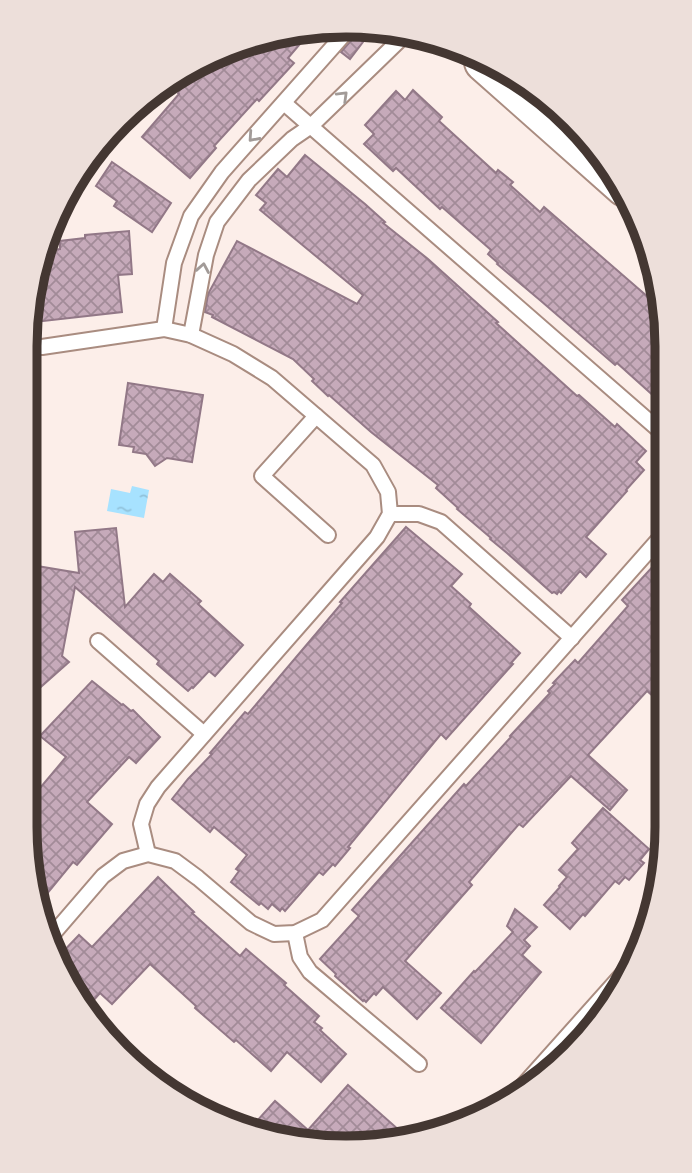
<svg xmlns="http://www.w3.org/2000/svg" width="692" height="1173" viewBox="0 0 692 1173" font-family="'Fira Sans Condensed',sans-serif">
  <defs>
    <pattern id="water-ripples" width="26" height="14" patternUnits="userSpaceOnUse" patternTransform="scale(1.75)"><rect width="26" height="14" fill="#a7e2ff"/><path d="M2 4q2-2 4 0t4 0M15 11q2-2 4 0t4 0" fill="none" stroke="#91c2db"/></pattern>
    <pattern id="building-cross-hatch" width="8" height="8" patternUnits="userSpaceOnUse" patternTransform="scale(1.75)"><rect width="8" height="8" fill="#c6aaba"/><path d="M0 0l8 8M0 8l8-8" fill="none" stroke="#a28b98"/></pattern>
  </defs>
  <rect width="100%" height="100%" fill="#fceee9"/>
  <polygon fill="url(#water-ripples)" points="132,486 149,490 144,518 107,511 111,489 130,493"/>
  <g fill="url(#building-cross-hatch)" stroke="#927887" stroke-width="2">
    <polygon points="284,31 311,31 288,58 294,63 259,101 257,99 214,146 216,148 190,178 142,137 179,94 178,93 180,90 203,64"/>
    <polygon points="355,36 363,42 350,59 341,52"/>
    <polygon points="413,90 442,117 439,121 496,173 498,170 513,182 510,185 540,212 544,207 655,303 650,308 667,325 667,408 617,363 615,365 541,301 497,264 498,263 488,254 491,250 442,207 440,209 396,168 393,171 364,144 374,134 365,125 396,91 405,100"/>
    <polygon points="305,155 365,204 385,222 383,223 428,259 498,322 496,323 577,396 579,395 615,427 617,424 646,451 636,462 644,470 626,490 627,491 586,537 606,554 586,577 580,571 561,593 559,591 557,594 554,592 552,593 507,553 490,539 491,538 457,509 458,508 436,488 438,485 371,432 329,395 328,396 312,381 314,379 293,359 212,317 213,315 205,312 208,294 237,241 357,304 363,295 260,210 266,203 256,195 278,169 287,177"/>
    <polygon points="112,162 171,203 152,232 114,206 117,201 96,186"/>
    <polygon points="129,231 132,274 118,275 122,312 35,322 35,319 26,320 40,251 60,249 60,241 85,238 85,235"/>
    <polygon points="128,383 203,395 192,462 167,458 155,466 146,454 133,452 134,447 119,445"/>
    <polygon points="406,527 462,574 451,586 471,604 469,607 520,653 511,663 513,664 446,739 441,734 348,847 350,848 335,866 333,864 323,875 319,872 285,911 282,908 280,911 272,904 268,909 261,903 259,905 231,882 239,871 236,869 247,855 214,827 210,832 172,799 188,779 212,754 210,753 245,712 248,714 342,603 340,602"/>
    <polygon points="116,528 125,607 154,574 163,582 170,574 201,601 198,604 243,645 215,676 209,671 193,688 192,687 188,691 157,664 159,661 75,587 62,656 69,662 25,701 25,564 79,573 75,532"/>
    <polygon points="667,551 667,651 659,659 662,662 659,665 667,671 667,708 647,691 588,755 627,790 610,810 571,776 523,827 519,824 469,882 472,885 405,961 441,993 417,1019 383,987 376,995 374,993 366,1002 364,1000 363,1001 335,976 336,974 320,959 359,916 352,910 464,784 466,786 511,737 510,736 550,693 548,691 555,684 553,683 575,660 578,663 628,606 622,600"/>
    <polygon points="92,681 122,705 123,704 131,711 133,710 160,737 136,763 129,757 87,802 112,824 77,865 73,862 37,906 24,827 25,806 66,757 40,736"/>
    <polygon points="603,808 649,849 640,860 644,863 629,880 625,877 619,884 615,881 585,916 583,914 570,929 544,905 560,887 559,886 567,877 559,870 578,849 572,843"/>
    <polygon points="158,877 194,912 192,913 240,956 246,949 286,983 284,985 319,1016 314,1022 322,1028 320,1030 346,1054 321,1082 287,1052 271,1071 236,1040 234,1042 195,1008 196,1006 150,964 112,1004 100,993 92,1002 68,979 57,958 79,935 92,947"/>
    <polygon points="515,909 537,927 524,940 530,946 522,955 541,972 481,1043 441,1008 474,971 475,972 513,932 507,926"/>
    <polygon points="348,1085 408,1138 346,1148 247,1132 275,1101 308,1130"/>
  </g>
  <g fill="none" stroke-linecap="round" stroke-linejoin="round">
    <defs>
      <g id="lane">
        <polyline points="284,103 667,437"/>
        <polyline points="164,329 174,263 191,216 222,172 347,31"/>
        <polyline points="191,335 206,255 217,222 249,180 292,139 311,126 409,31"/>
        <polyline points="25,346 42,347 164,329 191,335 233,354 272,378 373,465 388,492 390,514 377,537 158,787 147,804 141,824 148,854"/>
        <polyline points="316,416 262,476 328,535"/>
        <polyline points="390,514 419,514 441,522 572,638"/>
        <polyline points="98,641 204,734"/>
        <polyline points="295,933 300,957 310,972 419,1064"/>
        <polyline points="47,941 103,876 123,861 148,854 175,861 198,878 251,923 274,934 295,933 322,920 667,530"/>
      </g>
      <polyline id="street" points="527,1090 628,977"/>
      <polyline id="primary" points="484,62 625,187"/>
    </defs>
    <use href="#lane" stroke="#a98c80" stroke-width="18"/>
    <use href="#street" stroke="#a98c80" stroke-width="30"/>
    <use href="#primary" stroke="#a98c80" stroke-width="42"/>
    <use href="#lane" stroke="#fff" stroke-width="14"/>
    <use href="#street" stroke="#fff" stroke-width="26"/>
    <use href="#primary" stroke="#fff" stroke-width="38"/>
  </g>
  <defs><path id="oneway-chevron" d="M-2-3.5L2.5 0L-2 3.5" fill="none" stroke-width="1.6" stroke-linecap="round" stroke-linejoin="round" transform="scale(1.75)"/></defs>
  <g stroke="#a29b98">
    <use href="#oneway-chevron" transform="translate(343 96) rotate(-44)"/>
    <use href="#oneway-chevron" transform="translate(253 137) rotate(132)"/>
    <use href="#oneway-chevron" transform="translate(203 268) rotate(-80)"/>
  </g>
  <path d="M0 0H692V1173H0ZM346 37H346A309 309 0 0 1 655 346V827A309 309 0 0 1 346 1136H346A309 309 0 0 1 37 827V346A309 309 0 0 1 346 37Z" fill="#eddfda" fill-rule="evenodd"/>
  <path fill="none" stroke="#443732" stroke-width="9" d="M346 37H346A309 309 0 0 1 655 346V827A309 309 0 0 1 346 1136H346A309 309 0 0 1 37 827V346A309 309 0 0 1 346 37Z"/>
</svg>
